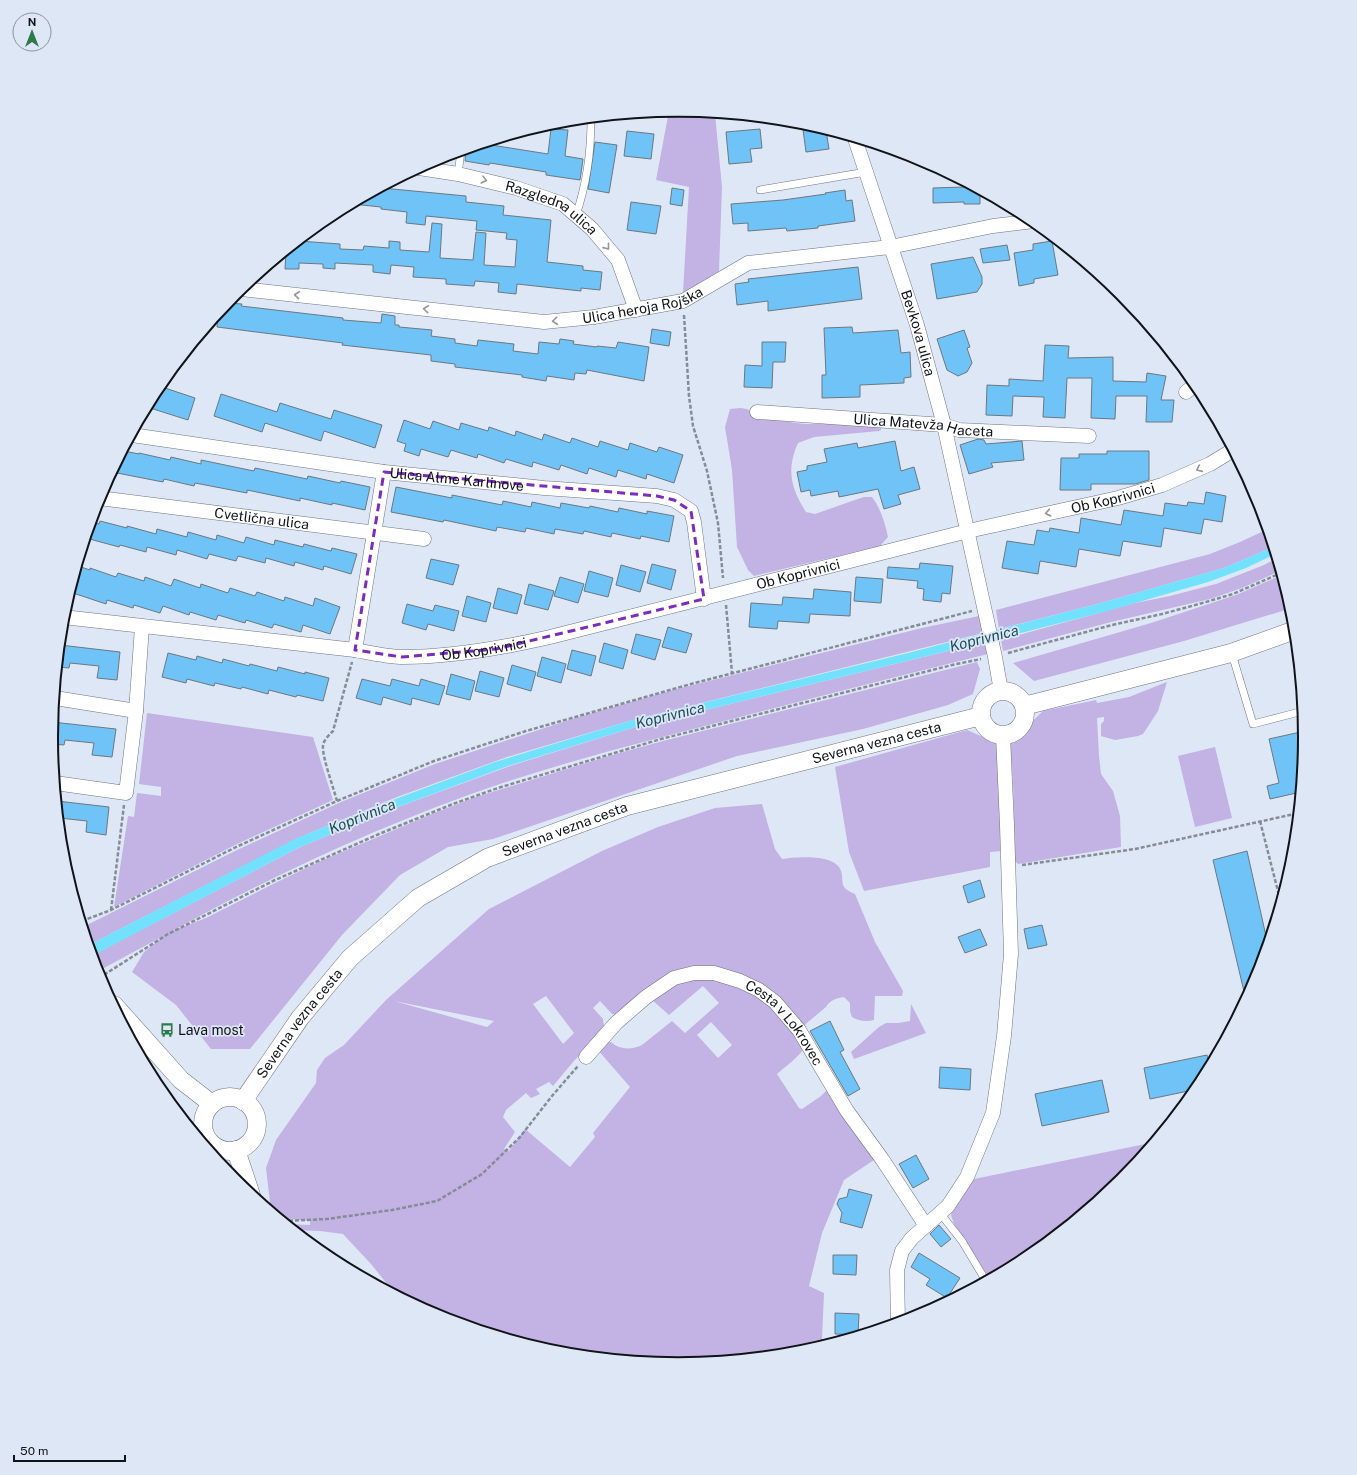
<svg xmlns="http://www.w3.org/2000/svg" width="1357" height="1475" viewBox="0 0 1357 1475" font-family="'Public Sans',sans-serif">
  <rect width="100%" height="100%" fill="#dee7f5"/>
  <g fill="#c3b2e4" fill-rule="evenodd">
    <polygon points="679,110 715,114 722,187 719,271 683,293 689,187 656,180 669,111"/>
    <path d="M 740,408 L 747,409 L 762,418 L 804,424 L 853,424 L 881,427 L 881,430 L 879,431 L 814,437 L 798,443 C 786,470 791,488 806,512 L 815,514 L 852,501 L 864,497 L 872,497 C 881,509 885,523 888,537 L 880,546 L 754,576 L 748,570 L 737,547 L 732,470 L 725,427 L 730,409 Z"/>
    <polygon points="1268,529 1273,547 1224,568 1101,603 999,629 996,610 1210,554 1240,542"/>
    <polygon points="1277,558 1280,571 1242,588 1210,599 1111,622 1003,651 1001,640 1135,603 1170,596 1216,584 1264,565"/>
    <polygon points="1282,575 1292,608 1184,641 1034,681 1013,663 1151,623 1236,595"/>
    <polygon points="979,616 983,633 629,721 507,757 397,797 298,838 89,945 83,927 237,850 341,802 435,764 572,719 673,690 922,628"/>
    <path d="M 985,642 L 988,654 C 907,674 825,695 744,716 C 661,737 578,758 497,785 C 386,823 275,874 172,931 L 206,918 L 275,883 L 321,861 L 432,814 L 476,797 L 609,756 L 663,741 L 977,662 L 980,669 L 973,694 L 948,705 L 863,729 L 737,756 L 493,839 L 448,847 L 400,875 L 342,935 L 250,1049 L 211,1049 L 176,1005 L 132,972 L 144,952 L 165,935 L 104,968 L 93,955 L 298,848 L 379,814 L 510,766 L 632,728 Z"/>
    <polygon points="1167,682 1158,711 1143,734 1138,736 1115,740 1101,736 1101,724 1104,721 1104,717 1097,718 1099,756 1101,774 1113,791 1120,816 1121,847 1018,864 1015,861 1013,782 1010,743 1043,711 1096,700 1097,703 1129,697"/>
    <polygon points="147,713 313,737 333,800 235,845 114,907 128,816 134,817 137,793 161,796 161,787 139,784"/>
    <polygon points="967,730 999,744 1002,851 990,852 990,867 864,891 849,852 835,767"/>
    <polygon points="1215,747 1232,818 1195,827 1178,756"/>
    <path d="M 762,804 L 775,849 L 782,859 C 795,857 830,854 839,867 C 847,880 835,886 855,894 L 875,942 L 903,991 L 902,996 L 875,996 L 874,1020 C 867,1022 858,1021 852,1017 L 850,1011 L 850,1003 L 844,997 C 837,998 830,1000 826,1007 L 802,1027 L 778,1001 L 694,970 L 621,1015 L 612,1014 L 600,1001 L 593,1008 L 603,1019 L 604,1027 L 600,1033 L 573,1062 L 553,1086 L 549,1082 L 536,1089 L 540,1094 L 531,1098 L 526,1093 L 506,1110 L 503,1117 L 515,1132 L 504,1149 L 509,1151 L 525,1129 L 570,1167 L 595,1137 L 593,1133 L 630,1087 L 597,1049 L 606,1042 L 611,1042 C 620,1050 632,1050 642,1045 L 672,1021 L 685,1033 L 719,1003 L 703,986 L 669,1015 L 651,999 L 678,981 L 707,977 L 748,991 L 770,1004 L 805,1047 C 798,1058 787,1065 777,1074 L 799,1108 L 802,1109 L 821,1096 L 830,1087 L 877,1158 L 844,1180 L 822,1233 L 809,1286 L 824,1293 L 822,1339 L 832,1343 L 801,1353 L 678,1365 L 556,1353 L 438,1317 L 396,1295 L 371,1264 L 343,1234 L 320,1231 L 294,1230 L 287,1224 L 310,1225 L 310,1221 L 280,1218 L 271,1211 L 266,1168 L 276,1140 L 316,1083 L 317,1070 L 325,1058 L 344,1045 L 386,1000 L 489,909 L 602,851 L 658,827 L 715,808 ZM 546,996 L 574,1033 L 563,1044 L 533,1004 ZM 394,1001 L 494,1021 L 487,1027 ZM 711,1022 L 732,1045 L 718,1058 L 697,1035 Z"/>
    <polygon points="911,1004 926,1033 854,1059 851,1052 879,1027 886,1023 898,1023 910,1021"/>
    <polygon points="1155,1142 1122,1181 1027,1259 990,1279 954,1224 951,1215 953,1208 974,1179"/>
  </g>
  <polygon fill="#71e1fc" points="1273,547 1275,554 1246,568 1208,582 1111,610 1009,636 632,728 508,766 379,814 298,848 92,956 89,945 295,839 382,804 495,762 629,721 908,653 1101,603 1224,568"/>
  <g fill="#70c3f6" stroke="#6b7881">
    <polygon points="802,122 826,130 829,149 806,152"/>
    <polygon points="551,129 568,130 565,156 583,159 580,180 546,175 546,172 490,163 489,165 465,161 466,149 485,144 548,154"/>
    <polygon points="760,129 762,148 750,149 752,162 729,164 726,132"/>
    <polygon points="627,131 654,134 651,159 624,156"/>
    <polygon points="595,142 617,145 609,193 588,189"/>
    <polygon points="964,182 980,190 980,204 964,204 964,202 933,203 933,188 964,187"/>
    <polygon points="382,188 466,196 466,202 504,206 503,215 551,220 547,262 583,266 583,270 602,272 600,290 581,288 581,291 517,284 516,294 498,292 499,283 475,281 474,286 446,284 446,279 413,277 414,267 391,265 390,274 373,272 373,265 335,263 335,269 323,268 323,264 299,263 299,269 285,269 286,252 299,241 340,244 340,249 363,250 364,246 389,248 389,241 400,242 400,250 429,252 432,223 442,224 440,258 473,260 476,232 486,233 484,265 515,267 517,240 506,239 507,233 476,230 477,221 426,216 425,225 406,223 407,212 381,209 381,207 352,204"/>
    <polygon points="672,188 684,190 682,206 670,204"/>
    <polygon points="845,190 846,201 852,200 855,221 818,226 818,228 787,231 786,228 748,231 748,223 733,224 731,204 783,200 826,194 825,193"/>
    <polygon points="631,202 661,206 656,234 627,230"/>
    <polygon points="1052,241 1058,275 1034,279 1034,283 1019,286 1014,253 1033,250 1033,244"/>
    <polygon points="1007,245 1010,260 983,263 980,249"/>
    <polygon points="973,257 982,277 982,284 977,292 937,299 931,264"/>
    <polygon points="858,267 862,299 768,311 768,301 737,305 735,284 749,282 748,279"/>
    <polygon points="227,303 242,304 241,306 343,318 343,320 381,323 382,314 395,316 395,325 399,325 399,327 432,330 431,336 455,339 455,343 477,346 478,340 514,344 513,351 538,354 539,342 559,344 560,339 574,341 573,344 597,347 597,346 616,348 618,342 649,347 644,381 587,370 586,374 575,373 574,380 547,376 546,381 522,377 522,375 455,367 455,364 431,361 431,355 342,345 343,343 217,327 218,314"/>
    <polygon points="852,327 853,333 898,330 901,353 910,352 911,377 904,378 904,383 860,385 860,397 822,398 822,375 826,375 824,328"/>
    <polygon points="652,329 671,332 669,346 650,343"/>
    <polygon points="964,330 970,347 967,348 972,363 967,372 958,376 947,370 937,339"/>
    <polygon points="762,342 786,342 785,362 773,362 772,388 744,387 745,365 762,366"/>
    <polygon points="1045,345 1069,346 1068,358 1113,357 1113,381 1146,382 1147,373 1166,376 1161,400 1174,400 1172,422 1146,422 1147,396 1116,396 1115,419 1091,418 1092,378 1067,378 1065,418 1043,417 1044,397 1013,396 1012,416 986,415 987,385 1009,386 1009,379 1043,381"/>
    <polygon points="159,386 195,398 188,420 147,407"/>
    <polygon points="221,394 277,412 280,403 331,419 334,410 382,425 375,448 324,431 321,441 265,423 262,432 214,416"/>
    <polygon points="404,420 430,429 433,421 459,430 461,423 488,431 489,427 515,436 516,431 542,440 544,434 570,443 572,438 598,447 600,441 628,450 630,443 657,452 659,447 683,455 674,483 647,474 646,479 618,470 616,477 589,468 587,474 561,465 559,470 533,462 532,467 506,459 504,463 478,454 477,458 451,450 448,457 421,449 419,456 404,451 406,444 397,441"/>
    <polygon points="978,439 984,440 986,444 1022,441 1024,460 991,463 993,467 969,474 960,445"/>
    <polygon points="895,441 901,471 914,467 920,489 898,495 901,504 884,509 878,489 839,497 838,491 811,496 810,490 801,492 797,472 807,470 807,466 827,462 824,449 857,443 858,448"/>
    <polygon points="124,451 139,454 139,453 170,460 171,457 201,464 201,460 254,471 255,468 307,479 308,476 340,483 341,481 370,487 365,510 332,503 332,505 300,498 300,501 247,490 247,493 195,483 194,486 164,479 163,482 112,472"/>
    <polygon points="1107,451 1149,451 1149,480 1135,484 1091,484 1091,490 1060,490 1061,458 1079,458 1079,454 1107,454"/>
    <polygon points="396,487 452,498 452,495 502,505 503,501 531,507 532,502 560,508 561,503 589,508 590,506 618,512 619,508 647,514 647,511 674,516 669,542 641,536 640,539 612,533 611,537 584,531 583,534 555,529 554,534 526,528 525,532 497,527 496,531 444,520 443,522 391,512"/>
    <polygon points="1206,492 1226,496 1222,522 1204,519 1201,534 1164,528 1161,547 1123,541 1120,556 1079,549 1076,567 1040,561 1038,574 1002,568 1007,541 1034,545 1037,530 1049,532 1050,528 1079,533 1081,518 1121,525 1124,510 1163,516 1165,503 1187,506 1188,502 1204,504"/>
    <polygon points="100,521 127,528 127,526 156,534 157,529 187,537 188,532 216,540 217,535 244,543 246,537 274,545 275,540 303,547 304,544 331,551 332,548 357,554 351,574 324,566 323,570 295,562 294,566 266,558 265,563 238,556 236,561 209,554 207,559 177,550 176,555 147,547 146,552 120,545 119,547 86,538 91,522 99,524"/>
    <polygon points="431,559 459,565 453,585 426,578"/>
    <polygon points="920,563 953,566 950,594 942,593 941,602 923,600 924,589 917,588 918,581 887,578 888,567 919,569"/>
    <polygon points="652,564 676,570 671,590 647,583"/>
    <polygon points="621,565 646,572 640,592 616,585"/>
    <polygon points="78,566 90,570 90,568 116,577 118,573 144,581 145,577 171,586 174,579 200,588 201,584 228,593 230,588 255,596 257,592 284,601 285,597 313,606 315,598 340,607 330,634 303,625 301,632 274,624 272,628 246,620 245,623 218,615 216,620 190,612 189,615 163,606 160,613 134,605 133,608 107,600 106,604 70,592"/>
    <polygon points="589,571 613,578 608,597 584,591"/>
    <polygon points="560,577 584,584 578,603 554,596"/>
    <polygon points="856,577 883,579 881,603 854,601"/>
    <polygon points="529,584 554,591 548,610 524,604"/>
    <polygon points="498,588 522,595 517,614 493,608"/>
    <polygon points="814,589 851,592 850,616 810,614 809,623 778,621 777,629 749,627 751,603 782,605 783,597 813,599"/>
    <polygon points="467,596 491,603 486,622 462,616"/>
    <polygon points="407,604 433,611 435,605 459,611 454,631 428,624 426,630 402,623"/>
    <polygon points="668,627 692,634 686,653 662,647"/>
    <polygon points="636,634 661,640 655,660 631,653"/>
    <polygon points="604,643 628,650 623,669 599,662"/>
    <polygon points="60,645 120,652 117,680 97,678 99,666 70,663 69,668 58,667"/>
    <polygon points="572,650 596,656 591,676 567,669"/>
    <polygon points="168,653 196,660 197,656 222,663 223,659 249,666 250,664 277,671 278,667 305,674 305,672 329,678 323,701 297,695 296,697 269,690 268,694 242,687 241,689 215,683 214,686 187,679 186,683 162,677"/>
    <polygon points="542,657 566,664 561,683 537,676"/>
    <polygon points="512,665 536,672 531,691 507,684"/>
    <polygon points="480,671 504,678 499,697 475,691"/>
    <polygon points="451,674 475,681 470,700 446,694"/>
    <polygon points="362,679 390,686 392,679 419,686 421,679 445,686 439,705 412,698 411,705 383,697 381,705 356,698"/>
    <polygon points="52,722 116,729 112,757 92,755 94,743 65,740 64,745 52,744"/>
    <polygon points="1305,731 1306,738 1301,792 1270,799 1267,786 1279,783 1269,739"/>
    <polygon points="57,801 109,807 106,835 86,832 87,821 59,818"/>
    <polygon points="1247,851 1268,945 1258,978 1246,1000 1213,860"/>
    <polygon points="980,880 985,897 968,903 963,886"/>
    <polygon points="1042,925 1047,945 1028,949 1024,929"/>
    <polygon points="980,929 987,945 965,953 958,937"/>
    <polygon points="830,1021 844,1050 840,1052 860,1089 848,1096 810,1031"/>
    <polygon points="1207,1055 1210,1068 1198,1089 1150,1099 1144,1068"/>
    <polygon points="940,1067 971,1069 970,1090 939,1088"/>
    <polygon points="1102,1080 1109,1112 1042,1126 1035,1094"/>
    <polygon points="916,1155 929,1179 913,1188 899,1164"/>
    <polygon points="849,1189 872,1195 862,1228 840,1222 842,1213 837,1204 839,1199 847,1197"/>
    <polygon points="939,1225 951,1239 941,1247 930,1234"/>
    <polygon points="919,1253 960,1278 947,1298 926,1285 930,1279 911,1267"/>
    <polygon points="833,1255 857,1255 856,1275 833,1274"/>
    <polygon points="835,1313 859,1314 858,1335 835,1334"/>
  </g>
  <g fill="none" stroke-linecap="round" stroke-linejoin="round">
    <defs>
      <g id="service">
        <polyline points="458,174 461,151"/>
        <polyline points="760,190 866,172"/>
        <path d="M 576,215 C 586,186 591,150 591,119"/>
        <polyline points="1232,654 1253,724 1303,711"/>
        <polyline points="940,1213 962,1241 986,1281"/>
      </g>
      <g id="minor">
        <path id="s1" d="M 855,139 L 917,325 L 944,425 L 995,657 L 1001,691"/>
        <path id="s2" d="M 419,168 L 458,174 L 516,188 L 563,204 L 592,229 L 618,260 L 636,310"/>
        <path id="s3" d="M 241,289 L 544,322 L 594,317 L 683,301 L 748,263 L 890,247 L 993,226 L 1034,221"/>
        <polyline points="1186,392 1196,384"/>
        <path id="s4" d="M 757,412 L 944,425 L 959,430 L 1089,436"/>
        <path id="s5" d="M 132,435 L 384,472 L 544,488 L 657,496 L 674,500 L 691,511 L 694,522 L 704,599"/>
        <path id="s6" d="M 99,498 L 424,539"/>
        <path id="s7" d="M 63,617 L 355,650 C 371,653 388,657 404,657 C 453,657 502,648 550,637 L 968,531 L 1118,498 L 1162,485 L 1210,464 L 1233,450"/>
        <polyline points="355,650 384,472"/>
        <polyline points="55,698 136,711"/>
        <polyline points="55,783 126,793 136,711 142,627"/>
        <path id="s8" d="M 586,1057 L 616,1023 L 646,997 L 674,978 L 694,973 L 714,973 L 740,981 L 759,990 L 775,1002 L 799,1030 L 847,1111 L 882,1159 L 926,1226"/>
        <polyline points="898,1324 897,1270 902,1251 912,1238 948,1206 967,1177 993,1113 1004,1036 1011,954 1007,825 1003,735"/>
      </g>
      <g id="tertiary">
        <circle cx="1003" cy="713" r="22"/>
        <polyline points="1024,706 1231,653 1295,630"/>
        <polyline points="114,1005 181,1080 212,1104"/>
        <circle cx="230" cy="1124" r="27"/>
        <path id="s9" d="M 243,1101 L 300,1018 L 350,958 L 418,898 L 487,858 L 627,806 L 981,716"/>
        <polyline points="236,1150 251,1195"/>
      </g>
    </defs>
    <use href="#service" stroke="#6d7582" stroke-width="8"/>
    <use href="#minor" stroke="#6d7582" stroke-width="15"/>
    <use href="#tertiary" stroke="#6d7582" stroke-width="19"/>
    <g stroke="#868c96" stroke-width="2.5" stroke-dasharray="4 2" stroke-linecap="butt">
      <polyline points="684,315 689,396 693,426 707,471 718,523 723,578"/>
      <polyline points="726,605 732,673"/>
      <polyline points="1008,653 1112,625 1162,614 1199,604 1233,594 1281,573"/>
      <path d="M 337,801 C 334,789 322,757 323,746 C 323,741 329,735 333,731 L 352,662"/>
      <polyline points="1260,821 1281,903"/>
      <polyline points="1022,865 1135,849 1299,813"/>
      <polyline points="111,910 124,805"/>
      <polyline points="82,921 111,910 236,847 337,801 434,761 526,731 691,684 972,611"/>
      <polyline points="99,978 168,934 273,881 379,834 453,804 498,788 661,739 952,665 981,659"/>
      <polyline points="283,1221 327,1219 392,1210 437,1201 482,1174 520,1137 552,1096 578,1066"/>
    </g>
    <use href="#service" stroke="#fff" stroke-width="7"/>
    <use href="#minor" stroke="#fff" stroke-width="14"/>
    <use href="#tertiary" stroke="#fff" stroke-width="18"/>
  </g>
  <defs><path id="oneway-chevron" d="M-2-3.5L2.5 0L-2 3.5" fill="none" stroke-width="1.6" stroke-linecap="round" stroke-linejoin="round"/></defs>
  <g stroke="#939597">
    <use href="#oneway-chevron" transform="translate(484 180) rotate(14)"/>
    <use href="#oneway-chevron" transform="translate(607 247) rotate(51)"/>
    <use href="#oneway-chevron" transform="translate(297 295) rotate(-174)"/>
    <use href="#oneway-chevron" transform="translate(426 309) rotate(-174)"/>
    <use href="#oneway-chevron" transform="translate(555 321) rotate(174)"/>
    <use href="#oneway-chevron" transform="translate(1199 469) rotate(156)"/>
    <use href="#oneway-chevron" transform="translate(1048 513) rotate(167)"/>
  </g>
  <path fill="none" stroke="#7b2cbf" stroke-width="3" stroke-dasharray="8 5" stroke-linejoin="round" d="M 384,472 L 657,496 L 674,500 L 691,511 L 704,599 L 496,649 L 402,657 L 355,650 Z"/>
  <defs>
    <symbol id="bus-bare" viewBox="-9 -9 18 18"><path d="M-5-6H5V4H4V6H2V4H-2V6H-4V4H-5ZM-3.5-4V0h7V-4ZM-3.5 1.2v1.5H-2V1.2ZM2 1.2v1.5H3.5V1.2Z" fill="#2d7a49" stroke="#dee7f5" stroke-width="2.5" paint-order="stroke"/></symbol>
  </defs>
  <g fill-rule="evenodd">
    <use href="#bus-bare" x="157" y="1020" width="20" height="20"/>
  </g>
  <g text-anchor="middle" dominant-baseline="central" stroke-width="3.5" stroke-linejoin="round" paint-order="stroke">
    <g font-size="14" fill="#101317" stroke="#dee7f5">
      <text stroke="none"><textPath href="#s2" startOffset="140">Razgledna ulica</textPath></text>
      <text stroke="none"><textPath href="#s3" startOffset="405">Ulica heroja Rojška</textPath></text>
      <text stroke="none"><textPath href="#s1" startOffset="204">Bevkova ulica</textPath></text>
      <text stroke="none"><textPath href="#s4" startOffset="167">Ulica Matevža Haceta</textPath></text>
      <text stroke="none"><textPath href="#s5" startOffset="328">Ulica Alme Karlinove</textPath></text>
      <text stroke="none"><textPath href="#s7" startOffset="1071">Ob Koprivnici</textPath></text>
      <text stroke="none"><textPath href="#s6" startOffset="164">Cvetlična ulica</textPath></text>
      <text stroke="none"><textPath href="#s7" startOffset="747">Ob Koprivnici</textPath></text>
      <text stroke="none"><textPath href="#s7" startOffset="424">Ob Koprivnici</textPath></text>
      <text stroke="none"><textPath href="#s9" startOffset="756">Severna vezna cesta</textPath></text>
      <text stroke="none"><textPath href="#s9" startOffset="432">Severna vezna cesta</textPath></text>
      <text stroke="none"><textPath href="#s9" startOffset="96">Severna vezna cesta</textPath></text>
      <text stroke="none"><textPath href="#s8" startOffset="249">Cesta v Lokrovec</textPath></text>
    </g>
    <g font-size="14" fill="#101317" stroke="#dee7f5" text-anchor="start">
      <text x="178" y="1030">Lava most</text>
    </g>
    <g font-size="15" font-style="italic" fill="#1c4d59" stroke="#dee7f5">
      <text transform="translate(984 638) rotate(-14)">Koprivnica</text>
      <text transform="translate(670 715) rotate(-14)">Koprivnica</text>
      <text transform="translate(362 816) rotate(-22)">Koprivnica</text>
    </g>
  </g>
  <path d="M0 0H1357V1475H0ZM58 737a620 620 0 1 1 1240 0a620 620 0 1 1-1240 0Z" fill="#dee7f5" fill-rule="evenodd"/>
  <path fill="none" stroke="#101317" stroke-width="2" d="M58 737a620 620 0 1 1 1240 0a620 620 0 1 1-1240 0Z"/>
  <g transform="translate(32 32)"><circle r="19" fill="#dee7f5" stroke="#8c929c"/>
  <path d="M0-3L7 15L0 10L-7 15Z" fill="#2d7a49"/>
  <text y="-6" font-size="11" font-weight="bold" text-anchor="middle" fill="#101317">N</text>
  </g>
  <path d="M14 1455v6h111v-6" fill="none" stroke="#101317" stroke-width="2"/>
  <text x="20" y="1455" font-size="12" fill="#101317" stroke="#dee7f5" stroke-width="3" paint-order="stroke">50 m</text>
</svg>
